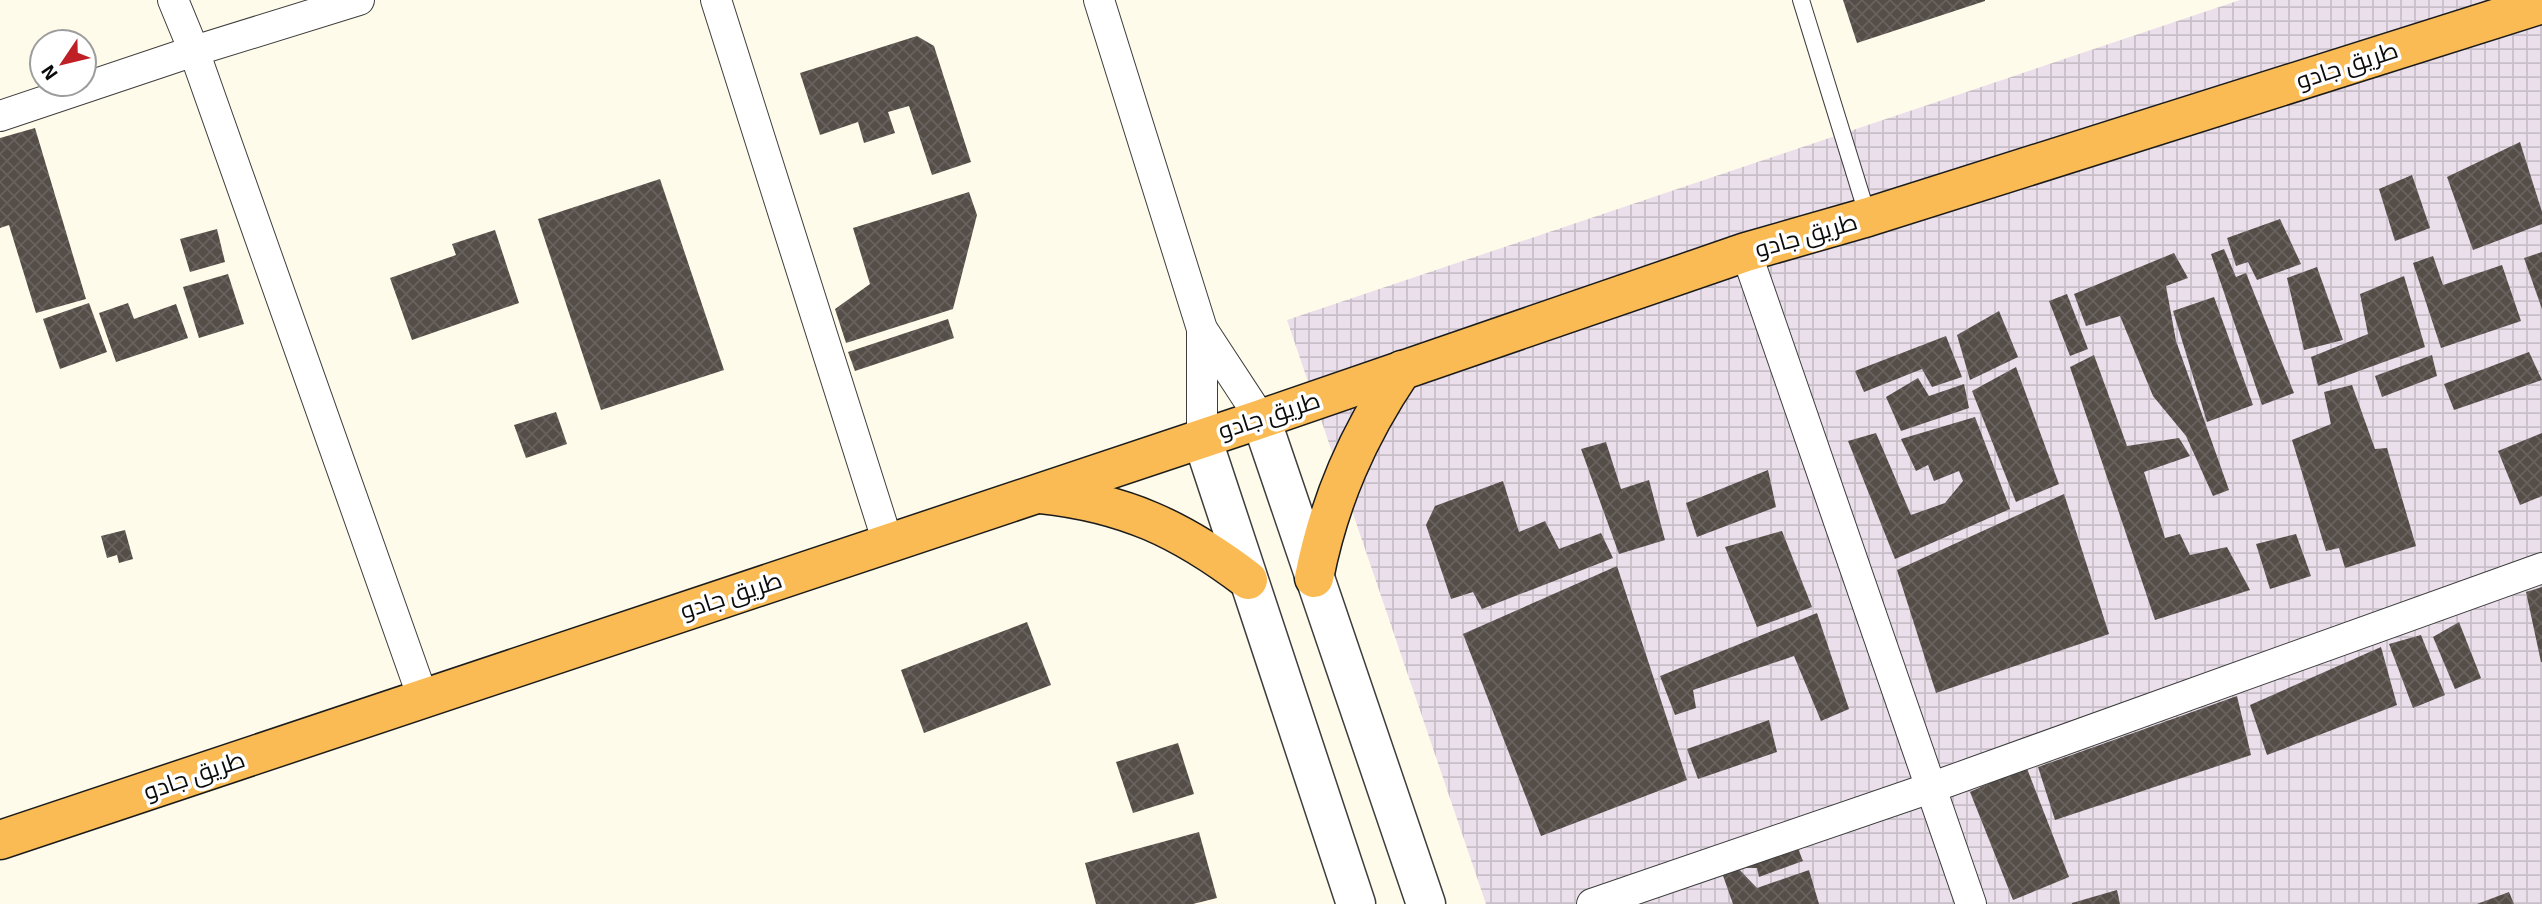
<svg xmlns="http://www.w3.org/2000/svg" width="2542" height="904" viewBox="0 0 2542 904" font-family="Georgia,Cairo,serif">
  <defs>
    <pattern id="industrial-grid" width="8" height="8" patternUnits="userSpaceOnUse" patternTransform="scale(1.75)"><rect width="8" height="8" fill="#eadfeb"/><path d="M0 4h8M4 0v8" fill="none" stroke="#c7bec8"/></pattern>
    <pattern id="building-cross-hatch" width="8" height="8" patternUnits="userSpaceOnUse" patternTransform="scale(1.75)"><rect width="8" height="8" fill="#544d48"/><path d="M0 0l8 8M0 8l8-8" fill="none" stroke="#68625e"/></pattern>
  </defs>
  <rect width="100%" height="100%" fill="#fffbea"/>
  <polygon fill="url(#industrial-grid)" points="2240,0 2542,0 2542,904 1486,904 1287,320"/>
  <g fill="url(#building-cross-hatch)">
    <polygon points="1843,0 1985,0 1985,1 1857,43"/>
    <polygon points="917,36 934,46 971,162 932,175 909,106 888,112 895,133 864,143 858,122 820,135 800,73"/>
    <polygon points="35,128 86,299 36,313 9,225 0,228 0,138"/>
    <polygon points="2520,142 2542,212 2542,224 2473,250 2447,177"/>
    <polygon points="2412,175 2430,228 2395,241 2379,189"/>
    <polygon points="660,179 724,370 601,410 538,219"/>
    <polygon points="969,192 977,215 953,309 846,343 835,309 870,284 853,228"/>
    <polygon points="2280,219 2301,264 2257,280 2248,262 2236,266 2227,238"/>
    <polygon points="217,229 225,262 190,272 180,239"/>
    <polygon points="495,230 519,303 412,340 390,278 456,255 452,244"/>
    <polygon points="2224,249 2236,277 2246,273 2294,393 2262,405 2211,254"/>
    <polygon points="2542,252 2542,309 2524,258"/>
    <polygon points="2174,253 2188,278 2166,286 2176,341 2229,490 2213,496 2186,436 2153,396 2120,316 2086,326 2074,294"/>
    <polygon points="2433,256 2443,285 2502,265 2521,321 2441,348 2413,263"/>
    <polygon points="2317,267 2343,340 2304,350 2287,278"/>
    <polygon points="228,274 244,324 199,338 183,287"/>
    <polygon points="2404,276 2425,347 2318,386 2311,357 2368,334 2360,294"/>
    <polygon points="2067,294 2088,349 2070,356 2049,301"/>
    <polygon points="2214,297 2253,405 2207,422 2173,311"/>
    <polygon points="89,303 107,352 60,369 43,319"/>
    <polygon points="128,303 134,319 176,304 188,338 116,362 99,313"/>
    <polygon points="1999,311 2018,357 1970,380 1957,335"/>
    <polygon points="948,319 954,338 855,371 848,352"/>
    <polygon points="1946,336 1962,377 1932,387 1922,369 1864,392 1855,371"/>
    <polygon points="2529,352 2542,380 2454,410 2444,384"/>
    <polygon points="2094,355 2127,446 2179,438 2190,456 2144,472 2165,538 2180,534 2190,555 2227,547 2250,590 2155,620 2070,367"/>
    <polygon points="2432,355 2437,376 2382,397 2375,376"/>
    <polygon points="2016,367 2059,484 2016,502 1972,391"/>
    <polygon points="1918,378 1929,396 1964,384 1969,408 1901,431 1886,397"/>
    <polygon points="2352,385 2375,449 2387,448 2416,546 2345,568 2339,548 2326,551 2292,440 2331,424 2324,392"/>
    <polygon points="556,412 567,444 526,458 514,425"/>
    <polygon points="1975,417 2010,509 1895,559 1848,441 1876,433 1911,515 1945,503 1963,481 1959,471 1934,481 1928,465 1916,471 1901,439"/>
    <polygon points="2542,433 2542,496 2520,505 2498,451"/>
    <polygon points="1606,442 1621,489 1649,480 1665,540 1619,554 1581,449"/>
    <polygon points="1768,470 1776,507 1697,537 1686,503"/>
    <polygon points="1503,481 1519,532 1545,521 1559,549 1601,533 1613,558 1482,609 1473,592 1451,599 1426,525 1435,506"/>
    <polygon points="2064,494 2109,634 1936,693 1897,570"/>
    <polygon points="125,530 133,559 119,563 117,555 107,558 101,536"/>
    <polygon points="1782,531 1812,607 1757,627 1725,547"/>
    <polygon points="2296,534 2311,576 2270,589 2256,544"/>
    <polygon points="1617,566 1687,780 1541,836 1463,634"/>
    <polygon points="2542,587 2542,662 2541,662 2526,592"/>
    <polygon points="1817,613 1849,709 1821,721 1794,656 1693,690 1696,708 1675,715 1660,676"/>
    <polygon points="1027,622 1051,685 924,733 901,670"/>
    <polygon points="2459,622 2481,678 2455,689 2433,637"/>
    <polygon points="2421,635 2445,695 2413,708 2389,644"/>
    <polygon points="2381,647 2397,705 2267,755 2250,705"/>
    <polygon points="2237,696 2251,755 2055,820 2038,767"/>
    <polygon points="1769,720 1777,752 1698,779 1687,749"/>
    <polygon points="1178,743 1194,794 1133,813 1116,762"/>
    <polygon points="2026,766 2069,877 2013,900 1970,792"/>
    <polygon points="1199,832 1217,898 1193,904 1096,904 1085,863"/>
    <polygon points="1795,841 1803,861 1759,877 1757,868 1747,868 1742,860"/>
    <polygon points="1735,865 1757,888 1809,870 1819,904 1733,904 1721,870"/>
    <polygon points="2117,890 2120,904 2072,904 2072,903"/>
    <polygon points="2509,892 2514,904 2477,904"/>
  </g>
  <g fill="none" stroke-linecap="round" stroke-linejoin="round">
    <defs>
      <polyline id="service" points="1801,0 1868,217"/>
      <g id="minor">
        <polyline points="173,0 194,51 423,698"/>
        <polyline points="716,0 888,543"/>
        <polyline points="1099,0 1202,329 1261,419"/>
        <polyline points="0,116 194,51 359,0"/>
        <polyline points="1746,252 1971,904"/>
        <polyline points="1202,329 1202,438"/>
        <polyline points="1592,904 1930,788 2542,568"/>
      </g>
      <g id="tertiary">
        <polyline points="1261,419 1426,904"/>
        <polyline points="1202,438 1356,904"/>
      </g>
      <g id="trunk">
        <path d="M 1041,494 C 1125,503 1181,529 1248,580"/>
        <path d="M 1314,578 C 1329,501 1358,435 1402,370"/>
        <polyline points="0,840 1261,419 1746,252 1868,217 2542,4"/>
      </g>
    </defs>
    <use href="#service" stroke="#3e3e3e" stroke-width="18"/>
    <use href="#minor" stroke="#3e3e3e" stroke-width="32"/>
    <use href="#tertiary" stroke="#3e3e3e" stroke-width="41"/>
    <use href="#trunk" stroke="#1c1c1c" stroke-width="41"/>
    <use href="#service" stroke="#fff" stroke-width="16"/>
    <use href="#minor" stroke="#fff" stroke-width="30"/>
    <use href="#tertiary" stroke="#fff" stroke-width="38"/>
    <use href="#trunk" stroke="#fabb55" stroke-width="38"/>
  </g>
  <g text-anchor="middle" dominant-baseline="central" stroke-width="7" stroke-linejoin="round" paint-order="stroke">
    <g font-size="24" fill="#0b0b0b" stroke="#fff">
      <text transform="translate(2347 65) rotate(-18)">طريق جادو</text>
      <text transform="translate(1806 235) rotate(-16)">طريق جادو</text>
      <text transform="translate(1269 415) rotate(-18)">طريق جادو</text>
      <text transform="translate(731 595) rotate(-18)">طريق جادو</text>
      <text transform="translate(194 775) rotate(-19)">طريق جادو</text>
    </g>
  </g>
  <g transform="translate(63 63) rotate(235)"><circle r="33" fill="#ffffff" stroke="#9d9d9d" stroke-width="2"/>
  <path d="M0-5L12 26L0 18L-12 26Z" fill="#be2026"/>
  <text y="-10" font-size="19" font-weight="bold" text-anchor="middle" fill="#0b0b0b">N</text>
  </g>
</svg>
